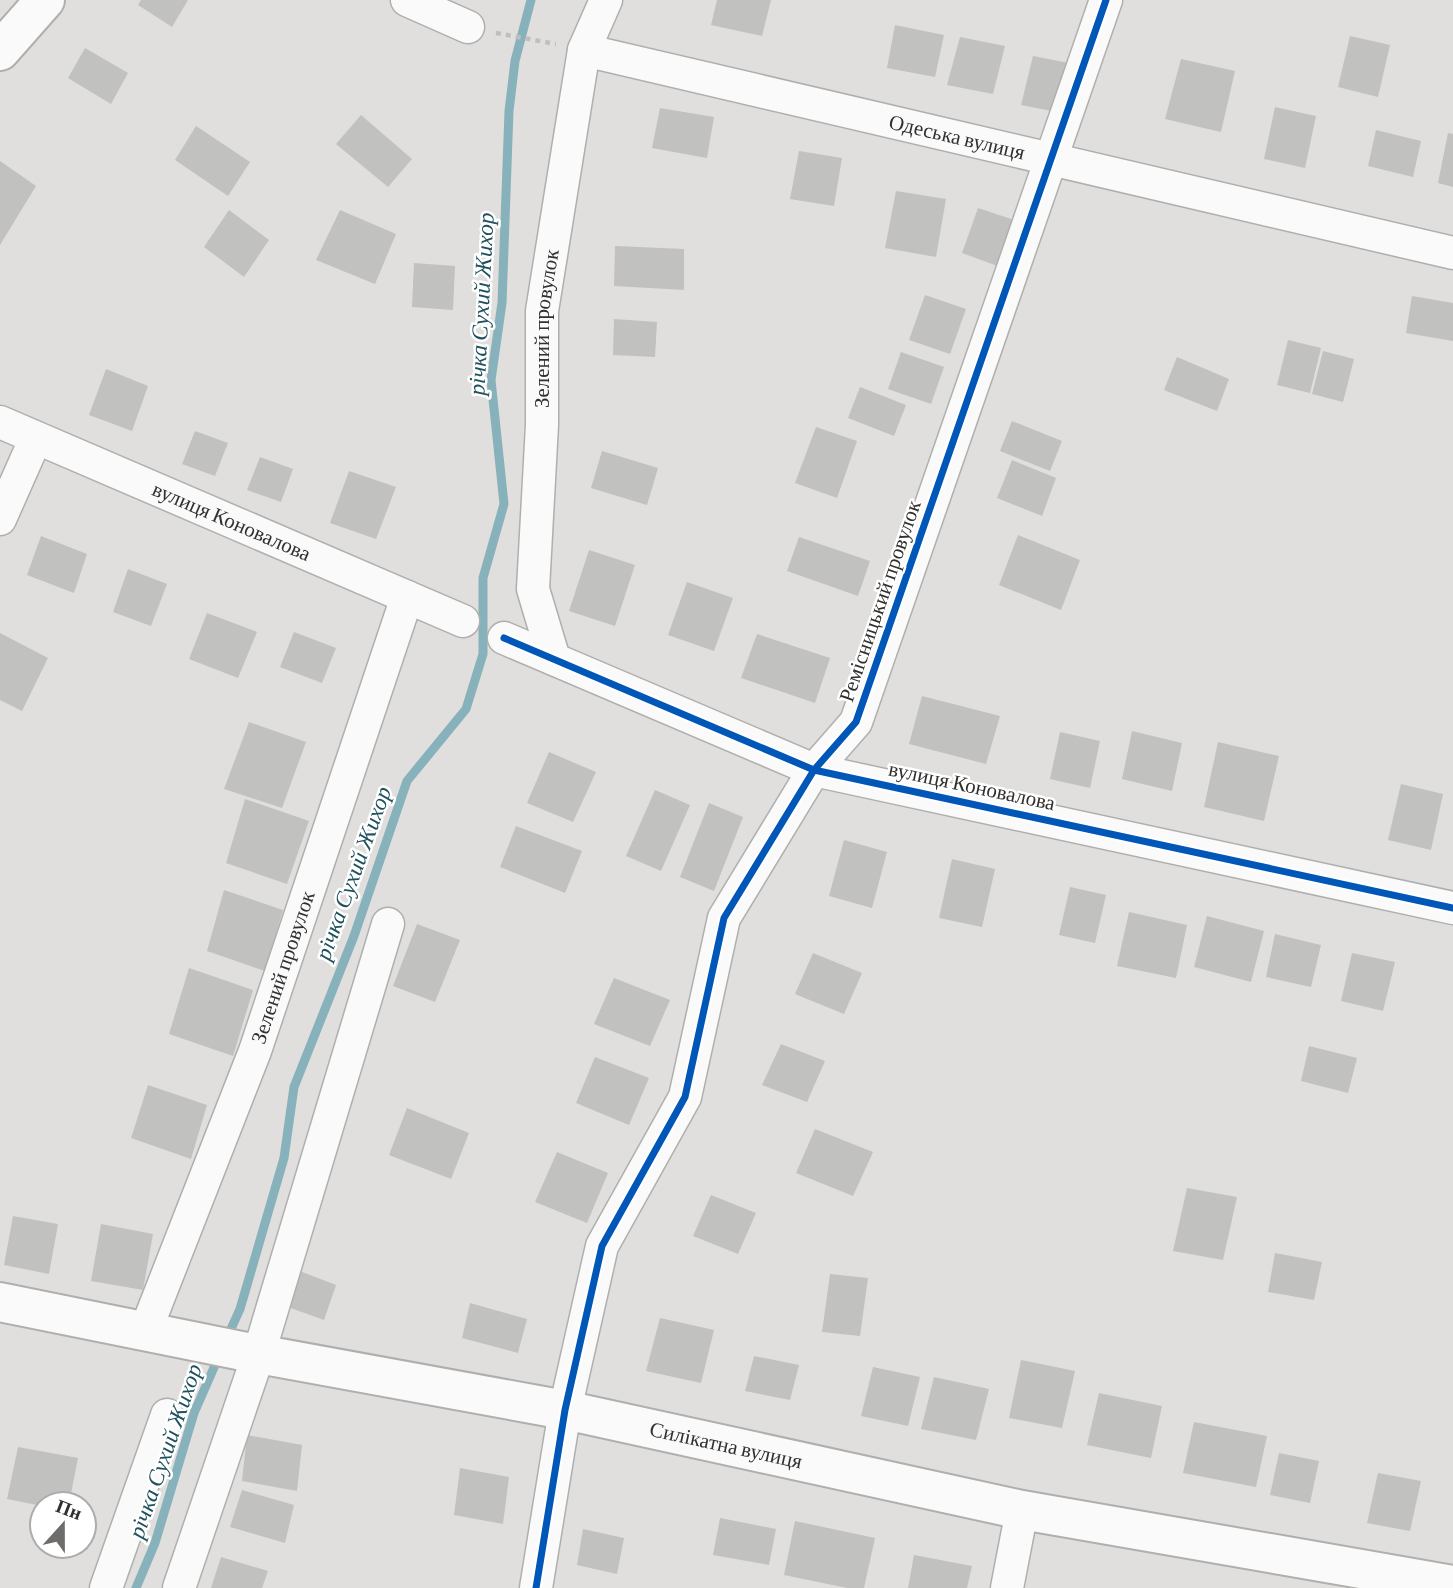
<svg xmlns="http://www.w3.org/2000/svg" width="1453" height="1588" viewBox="0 0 1453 1588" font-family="'Crimson Pro',serif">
  <rect width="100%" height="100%" fill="#e0dfdd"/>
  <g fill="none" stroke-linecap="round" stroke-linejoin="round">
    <g stroke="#88b2bb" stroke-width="9">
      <polyline points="226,1340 240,1309 284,1158 294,1087 354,936 407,781 466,709 483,654 483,578 504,504 491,380 502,303 509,111 515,61 531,0"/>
      <polyline points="136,1588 155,1543 194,1413 219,1356"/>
    </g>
  </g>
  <g fill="#c1c1bf">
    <polygon points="141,0 188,0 172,27 138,5"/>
    <polygon points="717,0 771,0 762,36 711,25"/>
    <polygon points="895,25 944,35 935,77 887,68"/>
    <polygon points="1350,36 1390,45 1378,97 1338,87"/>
    <polygon points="960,37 1005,46 993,94 947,85"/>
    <polygon points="85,48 128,73 111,104 68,78"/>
    <polygon points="1033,56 1074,64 1062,113 1021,105"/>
    <polygon points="1181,59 1235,71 1221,132 1165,119"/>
    <polygon points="1275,107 1316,116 1305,168 1264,159"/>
    <polygon points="660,108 714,117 707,158 652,148"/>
    <polygon points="361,115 412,159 388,187 336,144"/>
    <polygon points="196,126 250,162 228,196 175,160"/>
    <polygon points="1376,130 1421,141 1413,177 1368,166"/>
    <polygon points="1448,133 1453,134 1453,187 1438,183"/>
    <polygon points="799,151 842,158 834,206 790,199"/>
    <polygon points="0,161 36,186 0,245"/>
    <polygon points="896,191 946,199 936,257 885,248"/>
    <polygon points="978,208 1020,222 1003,268 962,253"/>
    <polygon points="229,210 269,240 244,277 204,247"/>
    <polygon points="340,210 396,234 375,284 316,260"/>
    <polygon points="615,246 684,249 684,290 614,286"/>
    <polygon points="414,263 455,266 453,310 412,307"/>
    <polygon points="925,295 966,309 950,354 909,340"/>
    <polygon points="1412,296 1453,303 1453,341 1406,333"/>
    <polygon points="614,319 657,322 655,357 613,355"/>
    <polygon points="1288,340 1321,348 1310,393 1277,385"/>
    <polygon points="1323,351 1354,359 1343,402 1312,394"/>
    <polygon points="901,352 944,367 931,404 888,389"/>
    <polygon points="1177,357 1229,379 1217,411 1164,390"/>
    <polygon points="106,369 148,386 132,431 89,415"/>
    <polygon points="860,387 906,405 894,436 848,418"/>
    <polygon points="1012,421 1062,441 1050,471 1000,451"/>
    <polygon points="816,427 857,441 837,498 795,483"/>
    <polygon points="195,431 228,443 215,476 182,464"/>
    <polygon points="602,451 658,468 647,505 591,488"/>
    <polygon points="260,457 293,469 281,502 247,490"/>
    <polygon points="1012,460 1056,478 1042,516 997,498"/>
    <polygon points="349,471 396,487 376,539 330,523"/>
    <polygon points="1018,535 1080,560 1061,610 999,585"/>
    <polygon points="41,536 87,554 74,593 27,575"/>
    <polygon points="799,537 870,561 858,596 787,571"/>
    <polygon points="589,550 635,565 615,626 569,611"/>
    <polygon points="128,569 167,584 151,626 113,612"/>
    <polygon points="687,582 733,598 714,651 668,635"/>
    <polygon points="207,613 257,632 238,678 189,659"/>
    <polygon points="294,632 336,648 322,683 280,667"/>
    <polygon points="0,633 48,658 22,711 0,700"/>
    <polygon points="757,634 830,658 815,703 741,678"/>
    <polygon points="922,696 1000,716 986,764 909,744"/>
    <polygon points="249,722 306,742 282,808 224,789"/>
    <polygon points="1132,731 1182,743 1172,791 1122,779"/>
    <polygon points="1060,732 1100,741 1090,788 1050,779"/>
    <polygon points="1218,742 1279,756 1264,821 1204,807"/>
    <polygon points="549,752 596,772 573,822 527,803"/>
    <polygon points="1401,784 1443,794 1431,850 1388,840"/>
    <polygon points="655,790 690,805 661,871 626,856"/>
    <polygon points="245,799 309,821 287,884 226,863"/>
    <polygon points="709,803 743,817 714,891 680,877"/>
    <polygon points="516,826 582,851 565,893 500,867"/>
    <polygon points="844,840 887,852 872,908 829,896"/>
    <polygon points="952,859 995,869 982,927 939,918"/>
    <polygon points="1070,887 1106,895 1095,943 1059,935"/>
    <polygon points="224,890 283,910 265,971 207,951"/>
    <polygon points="1129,912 1187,925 1176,978 1117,966"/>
    <polygon points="1207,916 1264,931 1251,982 1194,967"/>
    <polygon points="417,924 460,940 435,1002 393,986"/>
    <polygon points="1275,934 1321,945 1311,987 1266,977"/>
    <polygon points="813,953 862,973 844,1014 795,994"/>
    <polygon points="1352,953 1395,962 1383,1011 1341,1001"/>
    <polygon points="189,968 253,990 233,1056 169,1034"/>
    <polygon points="614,978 670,1000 650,1046 594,1024"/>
    <polygon points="781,1044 825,1061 807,1102 762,1085"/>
    <polygon points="1309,1046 1357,1058 1348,1093 1301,1081"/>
    <polygon points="595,1057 649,1078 629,1125 576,1103"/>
    <polygon points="148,1085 207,1105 191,1159 131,1138"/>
    <polygon points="407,1108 469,1133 451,1179 389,1155"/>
    <polygon points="815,1129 873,1152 853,1196 796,1173"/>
    <polygon points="557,1152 608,1173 587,1223 535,1202"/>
    <polygon points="1187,1188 1237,1197 1223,1260 1173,1251"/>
    <polygon points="711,1195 756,1213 738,1254 693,1236"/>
    <polygon points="13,1216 58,1224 49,1274 4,1265"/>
    <polygon points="101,1224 153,1234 143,1290 91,1281"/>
    <polygon points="1275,1253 1322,1262 1314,1300 1268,1292"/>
    <polygon points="297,1270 336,1285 324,1320 285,1306"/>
    <polygon points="830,1274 868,1278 860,1336 822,1332"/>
    <polygon points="470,1303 527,1319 518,1353 462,1338"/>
    <polygon points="660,1318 714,1330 701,1383 646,1371"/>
    <polygon points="754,1356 799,1365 790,1400 745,1391"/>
    <polygon points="1021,1360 1075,1371 1062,1428 1009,1418"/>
    <polygon points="873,1367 920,1377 908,1426 861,1416"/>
    <polygon points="934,1377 989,1389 976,1440 921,1429"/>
    <polygon points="1099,1393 1162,1406 1151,1458 1087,1445"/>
    <polygon points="1194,1422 1267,1436 1256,1487 1183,1473"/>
    <polygon points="247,1435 302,1445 297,1491 242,1481"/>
    <polygon points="18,1447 78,1458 69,1504 42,1506 7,1499"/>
    <polygon points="1279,1453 1319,1461 1310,1503 1270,1495"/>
    <polygon points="460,1468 509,1477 503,1524 454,1515"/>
    <polygon points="1378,1473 1421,1481 1410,1531 1367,1523"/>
    <polygon points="242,1490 294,1505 285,1543 230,1527"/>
    <polygon points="720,1518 776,1529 769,1565 713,1555"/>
    <polygon points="795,1521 875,1538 864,1588 847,1588 784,1575"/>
    <polygon points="583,1529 624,1538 617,1574 577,1565"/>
    <polygon points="914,1555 972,1566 967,1588 908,1588"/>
    <polygon points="221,1557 268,1571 262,1588 211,1588"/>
  </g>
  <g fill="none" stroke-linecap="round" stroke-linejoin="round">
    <defs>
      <g id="minor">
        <polyline points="407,0 468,27"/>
        <path id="s1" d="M 584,50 L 1453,253"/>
        <path id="s2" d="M 0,422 L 463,621"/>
        <polyline points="0,519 35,440"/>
        <polyline points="504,638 814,770 1453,908"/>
        <path id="s3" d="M 554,659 L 533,589 L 542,425 L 542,311 L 584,50 L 606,0"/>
        <path id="s4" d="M 145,1332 L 255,1051 L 407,597"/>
        <polyline points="106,1588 167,1415"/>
        <polyline points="179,1588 259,1353 388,924"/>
        <polyline points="536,1588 565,1410 602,1246 685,1097 724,918 814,770 856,722 1106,0"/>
        <polyline points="1007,1588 1022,1510"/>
      </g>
      <polyline id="secondary" points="0,51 45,0"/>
      <g id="primary">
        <path id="s5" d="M 0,1302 L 242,1351 L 565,1410 L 1022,1510 L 1453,1585"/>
      </g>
    </defs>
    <use href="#minor" stroke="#afafad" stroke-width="35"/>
    <use href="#secondary" stroke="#afafad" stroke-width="42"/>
    <use href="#primary" stroke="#afafad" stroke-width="42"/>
    <polyline stroke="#c0bfbe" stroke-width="4.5" stroke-dasharray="5 5" stroke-linecap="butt" points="496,33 556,44"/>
    <use href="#minor" stroke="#fafafa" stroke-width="32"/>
    <use href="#secondary" stroke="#fafafa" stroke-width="38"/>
    <use href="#primary" stroke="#fafafa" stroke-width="38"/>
    <defs>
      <g id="cycleway">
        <polyline points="504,638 814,770 1453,908"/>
        <polyline points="536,1588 565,1410 602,1246 685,1097 724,918 814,770 856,722 1106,0"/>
      </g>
    </defs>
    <use href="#cycleway" stroke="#fff" stroke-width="11"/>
    <use href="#cycleway" stroke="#0057b8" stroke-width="7"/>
  </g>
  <g text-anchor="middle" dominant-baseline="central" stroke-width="5" stroke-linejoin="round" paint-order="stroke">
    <g font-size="21" fill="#31302f" stroke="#fff">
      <text stroke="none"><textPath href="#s1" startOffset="383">Одеська вулиця</textPath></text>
      <text stroke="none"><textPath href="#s3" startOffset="334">Зелений провулок</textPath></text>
      <text stroke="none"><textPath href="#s2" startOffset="252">вулиця Коновалова</textPath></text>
      <text transform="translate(880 601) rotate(-71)">Ремісницький провулок</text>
      <text transform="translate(972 786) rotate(12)">вулиця Коновалова</text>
      <text stroke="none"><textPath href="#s4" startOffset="390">Зелений провулок</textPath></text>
      <text stroke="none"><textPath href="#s5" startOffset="740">Силікатна вулиця</textPath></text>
    </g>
    <g font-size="23" font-style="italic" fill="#1e515d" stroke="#fff">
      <text transform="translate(481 304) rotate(-87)">річка Сухий Жихор</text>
      <text transform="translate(353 873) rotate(-70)">річка Сухий Жихор</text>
      <text transform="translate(165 1451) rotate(-71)">річка Сухий Жихор</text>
    </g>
  </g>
  <g transform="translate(63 1525) rotate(21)"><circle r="33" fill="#ffffff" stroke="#adacac" stroke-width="2"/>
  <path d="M0-5L12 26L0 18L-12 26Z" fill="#6e6d6c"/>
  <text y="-10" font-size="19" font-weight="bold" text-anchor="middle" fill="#31302f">Пн</text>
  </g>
</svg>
